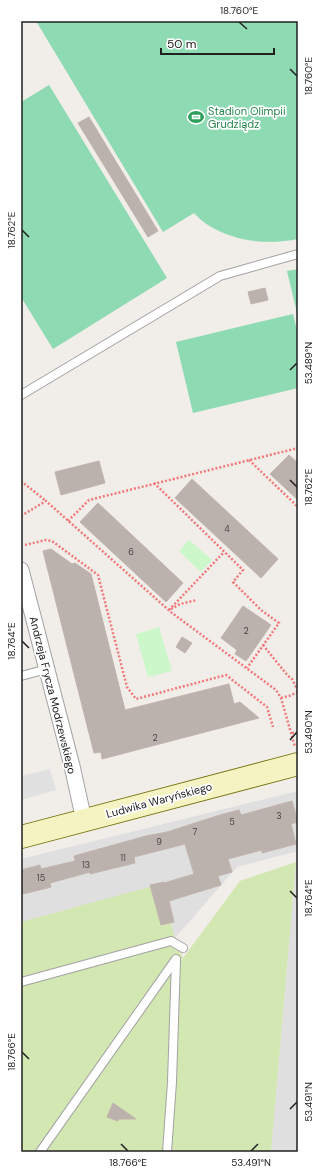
<svg xmlns="http://www.w3.org/2000/svg" width="319" height="1173" viewBox="0 0 319 1173" font-family="'DM Sans',sans-serif">
  <rect width="100%" height="100%" fill="#f1ede9"/>
  <g fill="#dfdfdf">
    <polygon points="298,791 298,851 237,867 175,938 160,885 21,922 21,859"/>
    <polygon points="298,861 298,1152 271,1152 296,862"/>
  </g>
  <polygon fill="#d3e7b3" points="296,862 271,1152 21,1152 21,922 160,884 175,938 183,958 240,881"/>
  <g fill="#ccf7ca">
    <polygon points="189,540 212,560 201,572 179,551"/>
    <polygon points="159,627 172,671 148,677 136,634"/>
  </g>
  <g fill="#8ddab3">
    <path d="M 36,21 L 298,21 L 298,239 C 268,245 235,242 208,225 C 203,222 198,217 194,213 L 163,232 Z"/>
    <polygon points="49,85 167,278 53,349 21,297 21,102"/>
    <polygon points="298,269 298,317 287,271"/>
    <polygon points="293,314 298,334 298,388 193,413 176,342"/>
  </g>
  <polygon fill="#e1e1e1" points="50,769 56,790 21,800 21,776"/>
  <g fill="#bbb2ae" stroke="#c2b3ac">
    <polygon points="89,117 158,231 148,237 78,123"/>
    <polygon points="265,288 268,300 251,304 248,292"/>
    <polygon points="289,455 298,463 298,500 270,474"/>
    <polygon points="99,461 105,483 61,495 55,472"/>
    <polygon points="192,479 278,559 261,578 175,498"/>
    <polygon points="98,503 183,583 166,602 80,522"/>
    <polygon points="51,549 72,564 75,563 91,574 125,710 229,684 234,704 240,702 259,718 102,759 101,752 94,753 43,551"/>
    <polygon points="243,606 271,625 246,661 235,654 237,650 221,638"/>
    <polygon points="182,637 192,643 185,653 176,647"/>
    <polygon points="292,801 298,822 291,824 296,844 262,853 262,850 228,859 232,872 218,876 221,885 169,901 174,922 161,925 150,885 164,882 164,883 194,874 185,844 134,857 135,863 90,874 90,872 50,883 51,887 23,894 21,886 21,870 40,865 41,869 75,861 74,856 146,836 167,832 220,815 239,810 241,815"/>
    <polygon points="113,1103 136,1119 119,1119 118,1121 107,1117"/>
  </g>
  <g fill="none" stroke-linecap="round" stroke-linejoin="round">
    <defs>
      <g id="lane">
        <polyline points="21,395 220,276 298,254"/>
        <polyline points="21,676 47,669"/>
        <polyline points="21,982 171,941 183,948"/>
        <polyline points="40,1152 176,959"/>
        <polyline points="167,1152 172,1082 176,960"/>
      </g>
      <polyline id="street" points="21,570 72,766 84,820"/>
      <polyline id="secondary" points="21,837 298,764"/>
    </defs>
    <use href="#lane" stroke="#a2a2a2" stroke-width="10"/>
    <use href="#street" stroke="#a2a2a2" stroke-width="17"/>
    <use href="#secondary" stroke="#75740c" stroke-width="24"/>
    <g stroke="#f2797b" stroke-width="2.5" stroke-dasharray="2 2" stroke-linecap="butt">
      <polyline points="249,460 298,507"/>
      <polyline points="21,481 46,501"/>
      <polyline points="154,483 243,570 233,582 261,610 279,623 247,668"/>
      <polyline points="21,516 46,501 172,613 276,690 281,698 295,747"/>
      <polyline points="68,521 89,500 298,448"/>
      <polyline points="25,545 46,540 52,541 98,575 127,687 136,699 226,675 267,707 273,727"/>
      <polyline points="171,609 180,604 197,600"/>
      <polyline points="169,610 224,552"/>
      <polyline points="263,645 288,676 292,679 298,691"/>
      <polyline points="281,698 289,696 298,692"/>
      <polyline points="292,733 298,732"/>
    </g>
    <use href="#lane" stroke="#fff" stroke-width="8"/>
    <use href="#street" stroke="#fff" stroke-width="15"/>
    <use href="#secondary" stroke="#f6f3c2" stroke-width="22"/>
  </g>
  <path fill="none" stroke="#212121" stroke-width="1.5" d="M 239,22 L 247,29M 290,69 L 297,76M 22,230 L 29,237M 290,370 L 297,363M 290,480 L 297,487M 22,641 L 29,648M 290,740 L 297,732M 290,891 L 297,898M 22,1052 L 29,1059M 290,1109 L 297,1102M 121,1144 L 128,1151M 251,1151 L 258,1144"/>
  <defs>
    <symbol id="stadium-bare" viewBox="-9 -9 18 18"><path d="M0-5a6.5 5 0 1 0 0 10a6.5 5 0 1 0 0-10ZM-3.5-1.8h7v3.6h-7Z" fill="#2e9e5b" stroke="#fff" stroke-width="2.5" paint-order="stroke"/></symbol>
  </defs>
  <g fill-rule="evenodd">
    <use href="#stadium-bare" x="185" y="106" width="22" height="22"/>
  </g>
  <g text-anchor="middle" dominant-baseline="central" stroke-width="3.5" stroke-linejoin="round" paint-order="stroke">
    <g font-size="9" fill="#484544">
      <text x="227" y="529">4</text>
      <text x="131" y="552">6</text>
      <text x="246" y="631">2</text>
      <text x="155" y="738">2</text>
      <text x="279" y="816">3</text>
      <text x="232" y="822">5</text>
      <text x="195" y="832">7</text>
      <text x="159" y="842">9</text>
      <text x="123" y="858">11</text>
      <text x="86" y="865">13</text>
      <text x="41" y="878">15</text>
    </g>
    <g font-size="11" fill="#27864d" stroke="#fff" text-anchor="start">
      <text x="208" y="111">Stadion Olimpii<tspan x="208" dy="13">Grudziądz</tspan></text>
    </g>
    <g font-size="11" fill="#212121" stroke="#fff">
      <text transform="translate(53 695) rotate(76)">Andrzeja Frycza Modrzewskiego</text>
      <text transform="translate(159 800) rotate(-15)">Ludwika Waryńskiego</text>
    </g>
  </g>
  <rect width="319" height="1173" fill="none" stroke="#ffffff" stroke-width="44"/>
  <path d="M161 48v6h113v-6" fill="none" stroke="#212121" stroke-width="2"/>
  <text x="167" y="48" font-size="12" fill="#212121" stroke="#ffffff" stroke-width="3" paint-order="stroke">50 m</text>
  <rect x="22" y="22" width="275" height="1129" fill="none" stroke="#212121" stroke-width="1.5"/>
  <g font-size="10" text-anchor="middle" fill="#212121">
    <text x="239" y="14">18.760°E</text>
    <text transform="translate(308 76) rotate(-90)" y="4">18.760°E</text>
    <text transform="translate(11 230) rotate(-90)" y="4">18.762°E</text>
    <text transform="translate(308 363) rotate(-90)" y="4">53.489°N</text>
    <text transform="translate(308 487) rotate(-90)" y="4">18.762°E</text>
    <text transform="translate(11 641) rotate(-90)" y="4">18.764°E</text>
    <text transform="translate(308 732) rotate(-90)" y="4">53.490°N</text>
    <text transform="translate(308 898) rotate(-90)" y="4">18.764°E</text>
    <text transform="translate(11 1052) rotate(-90)" y="4">18.766°E</text>
    <text transform="translate(308 1102) rotate(-90)" y="4">53.491°N</text>
    <text x="128" y="1166">18.766°E</text>
    <text x="251" y="1166">53.491°N</text>
  </g>
</svg>
